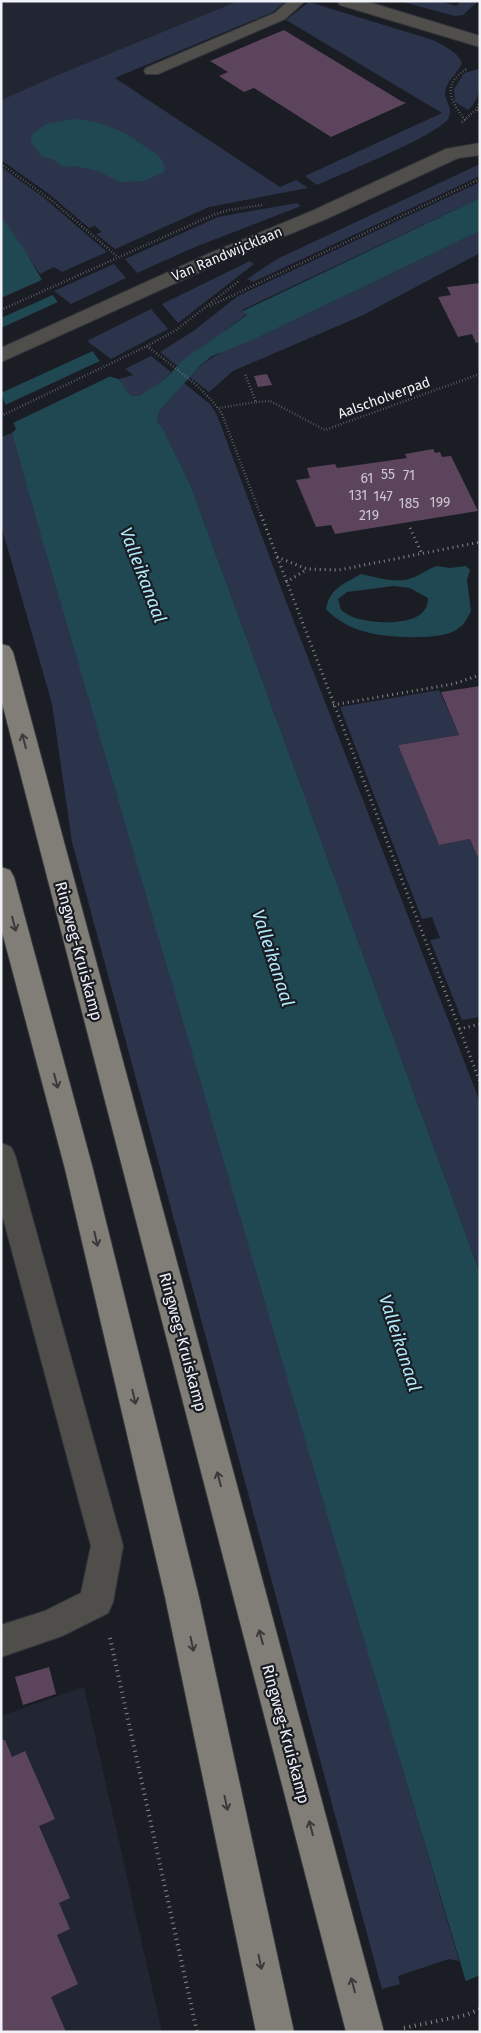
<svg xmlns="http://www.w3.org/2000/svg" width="481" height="2033" viewBox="0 0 481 2033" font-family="'Fira Sans',sans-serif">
  <rect width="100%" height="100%" fill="#1b1d24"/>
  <g fill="#222632">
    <polygon points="1,1 238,1 60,74 1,100"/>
    <polygon points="84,1687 162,2032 1,2032 1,1716"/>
  </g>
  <g fill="#2c344c">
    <polygon points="238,1 286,1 273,12 115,78 280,187 296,180 308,188 209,207 115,249 96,234 102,232 95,226 89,228 49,194 1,160 1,100 60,74"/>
    <polygon points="440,1 456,6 461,1 477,2 463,15 455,16 403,2"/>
    <path d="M 309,2 L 433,40 C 443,45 458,52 462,63 C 458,74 446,80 445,93 C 445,102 454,109 448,119 C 436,136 341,174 317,185 L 305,176 L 442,113 L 286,20 Z"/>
    <path d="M 479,69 C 481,82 480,100 468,110 L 455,102 L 454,89 L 464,73 Z"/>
    <polygon points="480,164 480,176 253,282 247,279 277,259"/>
    <polygon points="1,167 43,197 107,252 62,272 54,267 40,274 1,216"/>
    <polygon points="480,182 480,198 242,310 247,314 177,366 160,352 192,332 238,296"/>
    <polygon points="297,203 301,206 195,247 137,273 125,259 218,217"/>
    <path d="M 480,231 L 480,253 L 361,316 L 233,371 L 209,392 L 190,377 C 208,356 229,347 255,339 Z"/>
    <polygon points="250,261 254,264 178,323 162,304"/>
    <polygon points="114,264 126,278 71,304 54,291"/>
    <polygon points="151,309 168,329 111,359 87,341"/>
    <path d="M 151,356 L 171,372 C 163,381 144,402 131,395 C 125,393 122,384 119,379 L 133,375 L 125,369 Z"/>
    <polygon points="184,383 211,405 217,415 284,596 480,1102 480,1273 190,484 162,427 157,422 159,412"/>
    <polygon points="12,433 459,1961 449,1959 398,1976 400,1984 382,1989 72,842 52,704 1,525 1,437"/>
    <polygon points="439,690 459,735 398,745 439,845 470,839 477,856 480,855 480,1017 462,1020 430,940 440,938 432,917 422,919 340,707"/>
  </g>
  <g fill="#204853" fill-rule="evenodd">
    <path d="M 75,119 C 102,122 123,129 144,146 C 154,153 166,157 164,172 L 144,181 L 120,182 L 98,171 L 76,166 L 63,167 L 52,159 L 41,156 L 31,141 L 31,135 L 46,124 Z"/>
    <polygon points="480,198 480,231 255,339 212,356 201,365 170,399 159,412 157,422 162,427 190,484 480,1273 480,2029 341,1562 38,525 12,433 16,429 1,394 1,216 24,249 42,280 111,377 119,379 127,392 132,396 140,396 165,379 183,360 247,315 243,311"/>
    <path d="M 437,566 L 450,568 L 466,566 L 470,570 L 467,580 L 471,611 C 468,616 465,624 460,627 C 450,636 435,636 423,637 C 389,638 350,635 326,609 C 330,588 344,584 361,574 C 376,577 397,584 412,578 C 421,575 427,569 437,566 ZM 394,586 L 410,588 L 428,598 C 429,628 375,624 355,618 C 350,616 345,613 341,610 L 338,599 L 347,592 Z"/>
  </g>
  <g fill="#1b1d24">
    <polygon points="44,279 55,294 1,318 1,298"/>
    <polygon points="60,301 61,303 59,304 95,350 1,393 1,328"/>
    <polygon points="102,360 113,375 11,424 3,406"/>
    <polygon points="480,1975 480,2031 477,2029 464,1982"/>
  </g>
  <g fill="#5b445c">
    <polygon points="284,30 401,101 406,103 331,137 254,88 244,92 219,76 228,72 210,61"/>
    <polygon points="480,283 480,342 476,343 472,334 458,337 438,297 451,295 447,287"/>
    <polygon points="267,374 272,385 258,387 254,376"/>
    <polygon points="433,449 435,453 440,452 442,457 451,456 478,511 335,534 331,525 316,527 296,480 310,478 307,468 335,464 337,468 407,458 405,454"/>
    <polygon points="480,686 480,855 477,856 470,839 439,845 398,745 459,735 441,692"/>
    <polygon points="49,1667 56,1694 23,1705 15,1677"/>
    <polygon points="1,1740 5,1740 12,1757 25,1751 55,1819 39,1826 70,1898 59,1903 70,1929 57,1935 78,1984 51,1997 66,2032 1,2032"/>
  </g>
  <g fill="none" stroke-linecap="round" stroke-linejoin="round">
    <defs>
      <polygon id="service" points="288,1 305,1 285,19 158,74 146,74 144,71 146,68 275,13"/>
      <g id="minor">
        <polygon points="337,1 365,1 480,36 480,47 340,5"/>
        <polygon points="1,1143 11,1147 15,1155 123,1546 113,1602 108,1613 62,1636 1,1657 1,1625 45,1611 81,1593 91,1546 1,1210"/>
      </g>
      <polygon id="tertiary" points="480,143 480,155 458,158 326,219 222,262 1,362 1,348 208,254 312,211 446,149"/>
      <g id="primary">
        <polygon points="1,644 9,646 13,652 384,2032 346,2032 1,699"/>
        <polygon points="1,867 10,870 14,877 93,1169 199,1597 294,2032 256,2032 165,1597 65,1169 1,928"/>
      </g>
    </defs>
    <use href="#service" stroke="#35373d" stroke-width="2"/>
    <use href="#minor" stroke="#35373d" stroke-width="2"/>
    <use href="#tertiary" stroke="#35373d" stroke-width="2"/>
    <use href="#primary" stroke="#35373d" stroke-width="2"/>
    <g stroke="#86888e" stroke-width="2.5" stroke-dasharray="0.5 2.5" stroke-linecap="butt">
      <polyline points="480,102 477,109 480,112"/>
      <path d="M 465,120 C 449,99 442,84 468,68"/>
      <polyline points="462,122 477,109"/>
      <polyline points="1,164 51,200 118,257"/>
      <polyline points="210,306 478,180"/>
      <polyline points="1,310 213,215 229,210 262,205"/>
      <path d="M 147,346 C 173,367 203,386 222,414 L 261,516"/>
      <polyline points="256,402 270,401 325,430 480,374"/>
      <polyline points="219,408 256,402 245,374"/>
      <polyline points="1,416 147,346 176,330 239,281"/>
      <polyline points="480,486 480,492"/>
    </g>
    <g stroke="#86888e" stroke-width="3" stroke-dasharray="1 4" stroke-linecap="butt">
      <polyline points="261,515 480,1082"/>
      <polyline points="410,528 422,554"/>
      <polyline points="277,557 307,569 339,570 480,542"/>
      <polyline points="286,582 306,570"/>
      <polyline points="333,705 453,684 480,675"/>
      <polyline points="459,1029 480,1024"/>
    </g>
    <g stroke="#86888e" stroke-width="4" stroke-dasharray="1 4.5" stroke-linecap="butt">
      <polyline points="110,1638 197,2032"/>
      <polyline points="404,2028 466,2015 480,2009"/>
    </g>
    <use href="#service" fill="#4f4e4a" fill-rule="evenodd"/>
    <use href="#minor" fill="#4f4e4a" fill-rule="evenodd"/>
    <use href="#tertiary" fill="#4f4e4a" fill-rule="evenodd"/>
    <use href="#primary" fill="#807e76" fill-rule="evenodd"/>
  </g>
  <defs><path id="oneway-shaft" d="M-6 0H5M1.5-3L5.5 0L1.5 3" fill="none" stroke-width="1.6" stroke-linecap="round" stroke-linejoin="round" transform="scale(1.25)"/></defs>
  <g stroke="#393a3d">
    <use href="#oneway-shaft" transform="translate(24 741) rotate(-105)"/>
    <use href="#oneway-shaft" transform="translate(14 924) rotate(75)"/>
    <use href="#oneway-shaft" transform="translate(56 1081) rotate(75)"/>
    <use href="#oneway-shaft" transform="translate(96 1239) rotate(77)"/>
    <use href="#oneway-shaft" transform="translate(134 1397) rotate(77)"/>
    <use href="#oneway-shaft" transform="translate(219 1479) rotate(-105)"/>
    <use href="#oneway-shaft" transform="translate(261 1637) rotate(-105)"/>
    <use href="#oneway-shaft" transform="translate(192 1644) rotate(78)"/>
    <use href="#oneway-shaft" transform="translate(226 1803) rotate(78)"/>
    <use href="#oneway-shaft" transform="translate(311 1828) rotate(-105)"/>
    <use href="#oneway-shaft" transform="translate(260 1962) rotate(78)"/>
    <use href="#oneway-shaft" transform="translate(353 1985) rotate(-105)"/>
  </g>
  <g text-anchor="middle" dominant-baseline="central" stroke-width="4.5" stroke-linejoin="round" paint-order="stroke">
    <g font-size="14" fill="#f0f2f7" stroke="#1b1d24">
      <text transform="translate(227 254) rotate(-23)">Van Randwijcklaan</text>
      <text transform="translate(384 398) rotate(-20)">Aalscholverpad</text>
    </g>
    <g font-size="14" fill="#cbc6d0">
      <text x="388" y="474">55</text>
      <text x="409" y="475">71</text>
      <text x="367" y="478">61</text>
      <text x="358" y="495">131</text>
      <text x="383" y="496">147</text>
      <text x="440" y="502">199</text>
      <text x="409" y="503">185</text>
      <text x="369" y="515">219</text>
    </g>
    <g font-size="16" fill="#f0f2f7" stroke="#1b1d24">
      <text transform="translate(79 951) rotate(75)">Ringweg-Kruiskamp</text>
      <text transform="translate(183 1342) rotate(75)">Ringweg-Kruiskamp</text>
      <text transform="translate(286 1734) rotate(75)">Ringweg-Kruiskamp</text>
    </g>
    <g font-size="18" font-style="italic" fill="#afe9fa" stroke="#1b1d24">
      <text transform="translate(143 575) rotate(69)">Valleikanaal</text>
      <text transform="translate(273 958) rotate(72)">Valleikanaal</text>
      <text transform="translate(400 1343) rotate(72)">Valleikanaal</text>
    </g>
  </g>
  <rect width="481" height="2033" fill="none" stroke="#f0f2f7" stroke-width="5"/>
</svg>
